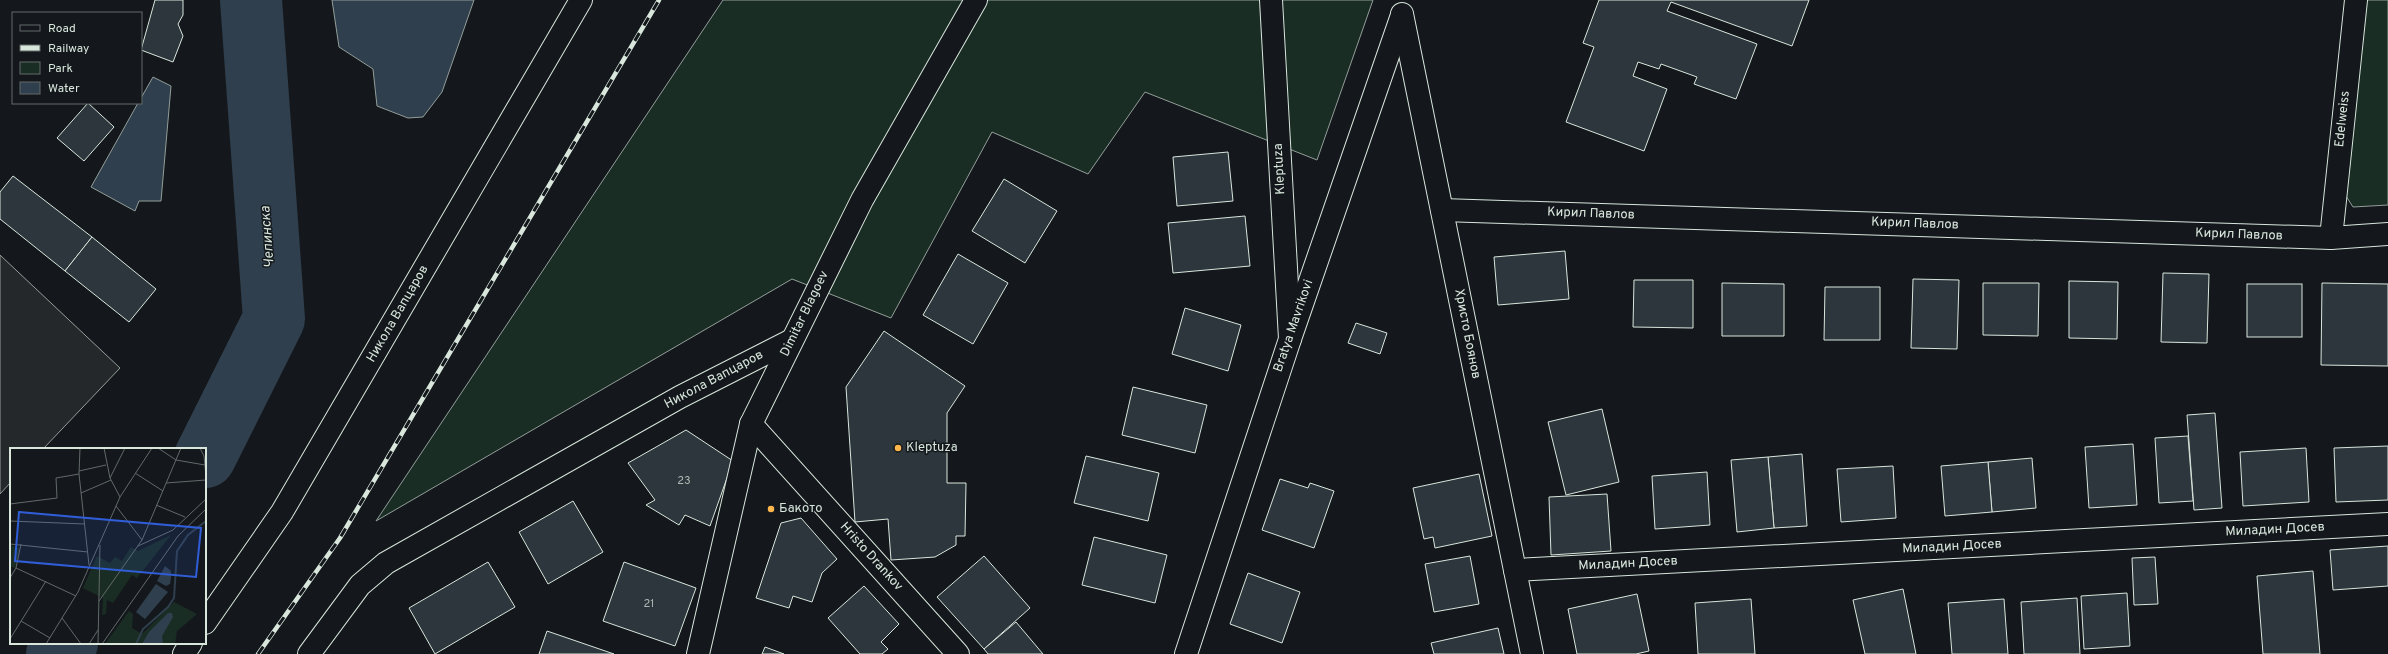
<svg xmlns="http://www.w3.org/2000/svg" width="2388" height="654" viewBox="0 0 2388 654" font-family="Overpass,sans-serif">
  <rect width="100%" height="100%" fill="#14181c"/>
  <g fill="#1a2d24" stroke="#939e99">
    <polygon points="723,0 1373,0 1317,160 1145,92 1088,174 992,132 891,318 792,279 376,521"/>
    <polygon points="2365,0 2388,0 2388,205 2353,207 2339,185"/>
  </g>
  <polygon fill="#24282b" stroke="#939e99" points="0,255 120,368 43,449 11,449 11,482 0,494"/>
  <g fill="#2f3f4d" stroke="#939e99">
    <polygon points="332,0 474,0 442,92 423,117 408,118 377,106 373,69 339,47"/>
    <polygon points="153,77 171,86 161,201 139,201 135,211 91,187 138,103 141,103 141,98"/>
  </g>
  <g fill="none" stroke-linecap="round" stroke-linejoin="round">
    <g stroke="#2f3f4d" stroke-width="62">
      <polyline points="205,457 274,319 251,0"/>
      <polyline points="57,654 67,643"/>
    </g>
  </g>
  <g fill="#2c363c" stroke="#d8e6dc">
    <polygon points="155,0 183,0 183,15 178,24 183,36 173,62 141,50"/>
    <polygon points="1599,0 1809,0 1792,46 1671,2 1667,11 1757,44 1736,99 1694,84 1697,77 1661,64 1659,69 1638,62 1633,76 1667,89 1644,151 1566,122 1594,47 1583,43"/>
    <polygon points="88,103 114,127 84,161 57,138"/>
    <polygon points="1228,152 1233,201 1177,206 1173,157"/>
    <polygon points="13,176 92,237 65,271 0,219 0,192"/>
    <polygon points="1004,179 1057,211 1025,263 972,231"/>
    <polygon points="1245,216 1250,266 1173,273 1168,223"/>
    <polygon points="92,237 156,289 129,322 65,271"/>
    <polygon points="1565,251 1569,299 1498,305 1494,257"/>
    <polygon points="958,254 1008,283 973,344 923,315"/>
    <polygon points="2163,273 2209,274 2207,343 2161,342"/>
    <polygon points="1913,279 1959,280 1957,349 1911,348"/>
    <polygon points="1634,280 1693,280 1693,328 1633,327"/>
    <polygon points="2069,281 2118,282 2117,339 2069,338"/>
    <polygon points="1722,283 1784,284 1784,336 1722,336"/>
    <polygon points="1983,283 2039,283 2038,336 1983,335"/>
    <polygon points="2322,283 2388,284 2388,366 2321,365"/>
    <rect x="2247" y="284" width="55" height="53"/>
    <polygon points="1825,287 1880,287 1880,340 1824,340"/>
    <polygon points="1185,308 1241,325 1228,371 1172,354"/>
    <polygon points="1356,323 1387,333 1380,354 1348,343"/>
    <polygon points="884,331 965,386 947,413 947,483 966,483 965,536 956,536 956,545 935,557 891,560 888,519 855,522 846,387"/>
    <polygon points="1133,387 1207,405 1195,453 1122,435"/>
    <polygon points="1602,409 1619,482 1566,495 1548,422"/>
    <polygon points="2215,413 2222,508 2194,510 2187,415"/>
    <polygon points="686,430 733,461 710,526 685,515 679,525 646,505 655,500 628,463"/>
    <polygon points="2188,436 2193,501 2159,503 2155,438"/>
    <polygon points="2133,444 2137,505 2089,508 2085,447"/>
    <polygon points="2388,446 2388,500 2336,502 2334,448"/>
    <polygon points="2306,448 2309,502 2243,506 2240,452"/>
    <polygon points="1802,454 1807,526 1774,528 1768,457"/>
    <polygon points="1086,456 1159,473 1148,521 1074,503"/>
    <polygon points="1768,457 1774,528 1737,532 1731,460"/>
    <polygon points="2032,458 2036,508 1992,512 1988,462"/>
    <polygon points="1988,462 1992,512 1945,516 1941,466"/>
    <polygon points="1893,466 1896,518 1841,522 1837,469"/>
    <polygon points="1707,472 1710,525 1655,529 1652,476"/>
    <polygon points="1479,474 1492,536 1435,548 1433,537 1424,539 1413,488"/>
    <polygon points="1280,479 1308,488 1310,483 1334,491 1314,548 1262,530"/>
    <polygon points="1607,494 1611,551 1551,555 1549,497"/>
    <polygon points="573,501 603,552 548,584 519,532"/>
    <polygon points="801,518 837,559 822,573 812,602 793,596 789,608 756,598 781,523"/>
    <polygon points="1094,537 1167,555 1155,603 1082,585"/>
    <polygon points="2388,546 2388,586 2333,590 2330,550"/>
    <polygon points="984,556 1030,608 984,649 937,597"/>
    <polygon points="1470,556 1479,604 1434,612 1425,564"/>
    <polygon points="2155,557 2158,604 2134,605 2132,558"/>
    <polygon points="488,562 515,607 435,654 409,608"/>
    <polygon points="624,562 696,588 675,646 603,621"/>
    <polygon points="2313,571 2320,654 2263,654 2257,576"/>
    <polygon points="1248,573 1300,592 1282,643 1230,624"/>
    <polygon points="864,586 899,624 881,642 888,649 882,654 860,654 828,618"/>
    <polygon points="1903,589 1916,654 1865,654 1853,600"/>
    <polygon points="2127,593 2130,646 2084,649 2081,596"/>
    <polygon points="1637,594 1649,651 1636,654 1577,654 1568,609"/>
    <polygon points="2077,598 2080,654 2024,654 2021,602"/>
    <polygon points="1751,599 1755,654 1698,654 1695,603"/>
    <polygon points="2004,599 2008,654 1952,654 1948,603"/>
    <polygon points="1016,622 1043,654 988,654 984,649"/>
    <polygon points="1498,628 1504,654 1434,654 1431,643"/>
    <polygon points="547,631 614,654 539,654"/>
    <polygon points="765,647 784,654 762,654"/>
  </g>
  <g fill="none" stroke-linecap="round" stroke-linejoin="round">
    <defs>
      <g id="minor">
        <polyline points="1402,14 1532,654"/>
        <polyline points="1442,210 2331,238 2388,234"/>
        <polyline points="2331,238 2356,0"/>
        <polyline points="1290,339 1402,15"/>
        <polyline points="751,424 958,654"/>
        <polyline points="1515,570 2388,524"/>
        <polyline points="309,654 360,585 386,563 680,397 792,340"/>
        <polyline points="698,654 751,424 862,200 976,0"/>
      </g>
      <g id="tertiary">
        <polyline points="205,623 282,512 581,0"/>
        <polyline points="184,654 191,643"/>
        <polyline points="1186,654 1290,339 1271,0"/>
      </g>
    </defs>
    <use href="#minor" stroke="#d8e6dc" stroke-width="24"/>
    <use href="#tertiary" stroke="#d8e6dc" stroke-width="24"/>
    <use href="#minor" stroke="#14181c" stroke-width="22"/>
    <use href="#tertiary" stroke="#14181c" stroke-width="22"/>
    <defs>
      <polyline id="rail" points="258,654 340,538 659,0"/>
    </defs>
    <use href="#rail" stroke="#d8e6dc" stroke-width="4.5"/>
    <use href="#rail" stroke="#14181c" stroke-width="3" stroke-dasharray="9" stroke-linecap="butt"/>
  </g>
  <g fill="#ffb74d" stroke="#14181c" stroke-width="1.5">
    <circle cx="898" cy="448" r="4"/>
    <circle cx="771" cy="509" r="4"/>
  </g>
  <g text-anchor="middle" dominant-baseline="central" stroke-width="3" stroke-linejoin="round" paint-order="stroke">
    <g font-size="11" fill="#adbab4">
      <text x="684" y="481">23</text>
      <text x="649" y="604">21</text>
    </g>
    <g font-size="13" fill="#d8e6dc" stroke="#14181c">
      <text transform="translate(2343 119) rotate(-84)">Edelweiss</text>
      <text transform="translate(1280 169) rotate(-93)">Kleptuza</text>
      <text transform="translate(1591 214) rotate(2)">Кирил Павлов</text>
      <text transform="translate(1915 224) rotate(2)">Кирил Павлов</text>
      <text transform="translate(2239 235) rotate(2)">Кирил Павлов</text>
      <text transform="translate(398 314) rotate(-60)">Никола Вапцаров</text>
      <text transform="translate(805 314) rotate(-64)">Dimitar Blagoev</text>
      <text transform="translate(1294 326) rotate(-71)">Bratya Mavrikovi</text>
      <text transform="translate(1467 334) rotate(79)">Христо Боянов</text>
      <text transform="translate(714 380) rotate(-28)">Никола Вапцаров</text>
      <text transform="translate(2275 530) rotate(-3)">Миладин Досев</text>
      <text transform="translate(1952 547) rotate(-3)">Миладин Досев</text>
      <text transform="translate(871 557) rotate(48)">Hristo Drankov</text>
      <text transform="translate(1628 564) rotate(-3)">Миладин Досев</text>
    </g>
    <g font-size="13" fill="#d8e6dc" stroke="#14181c" text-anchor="start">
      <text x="906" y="448">Kleptuza</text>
      <text x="779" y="509">Бакото</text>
    </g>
    <g font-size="14" font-style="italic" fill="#d8e6dc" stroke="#14181c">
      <text transform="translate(268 237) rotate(-94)">Чепинска</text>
    </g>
  </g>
  <g transform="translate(10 448)">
    <rect width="196" height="196" fill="#14181c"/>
    <path d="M 161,87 L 127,130 L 122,127 L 103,155 L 97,152 L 96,166 L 92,167 L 93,150 L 73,140 L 87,108 L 100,115 L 105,109 L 112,113 L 121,99 L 128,103 ZM 0,97 L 10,100 L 5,120 L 0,118 ZM 164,154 L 187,166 L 167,183 L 165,196 L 95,196 L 119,163 L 123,166 L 122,180 L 132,186 Z" fill="#1a2d24"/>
    <path d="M 155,118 L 161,123 L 161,130 L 160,136 L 156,138 L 147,133 ZM 146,136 L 158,144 L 135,171 L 126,164 ZM 158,165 L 162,165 L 163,169 L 152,188 L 153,196 L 132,196 L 139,184 Z" fill="#2f3f4d"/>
    <path fill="none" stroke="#2f3f4d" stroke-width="2" d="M 126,196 L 133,181 L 158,159 L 164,150 L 167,103 L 178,87 L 196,73"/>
    <path fill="none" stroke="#626a69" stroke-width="1" d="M 70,0 L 69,26 L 79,117M 94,0 L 100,30 L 110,49M 148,0 L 166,12 L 195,17M 190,0 L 194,8 L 196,29M 69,23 L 96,17M 125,25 L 153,43M 100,30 L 115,0M 156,35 L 196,32M 71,45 L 101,32M 0,56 L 47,50 L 46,30 L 69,26M 146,57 L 175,69M 106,58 L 132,92M 0,73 L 75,76M 0,96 L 78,104M 128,98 L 163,82 L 196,51M 6,120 L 66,148M 0,130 L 6,120 L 11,96M 89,153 L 132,92 L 171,0M 52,170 L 71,196M 11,173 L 40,190M 0,191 L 36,133M 36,196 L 68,144 L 110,49 L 142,0M 79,196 L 88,182M 88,196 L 90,97M 92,196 L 168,88 L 196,61"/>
    <path fill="#305dd8" fill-opacity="0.15" stroke="#305dd8" stroke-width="2" d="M 9,64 L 191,80 L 186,129 L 5,113 Z"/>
    <rect width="196" height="196" fill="none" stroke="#d8e6dc" stroke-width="2"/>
  </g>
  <rect x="12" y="12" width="130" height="92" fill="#14181c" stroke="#626a69"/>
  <rect x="20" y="25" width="20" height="6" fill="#14181c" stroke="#626a69"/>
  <text x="48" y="32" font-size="12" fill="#d8e6dc">Road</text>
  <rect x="20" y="45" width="20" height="6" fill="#d8e6dc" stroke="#626a69"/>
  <text x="48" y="52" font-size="12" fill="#d8e6dc">Railway</text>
  <rect x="20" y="62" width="20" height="12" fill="#1a2d24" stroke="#626a69"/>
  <text x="48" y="72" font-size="12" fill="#d8e6dc">Park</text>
  <rect x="20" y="82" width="20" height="12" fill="#2f3f4d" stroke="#626a69"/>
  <text x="48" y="92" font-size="12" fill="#d8e6dc">Water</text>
</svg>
